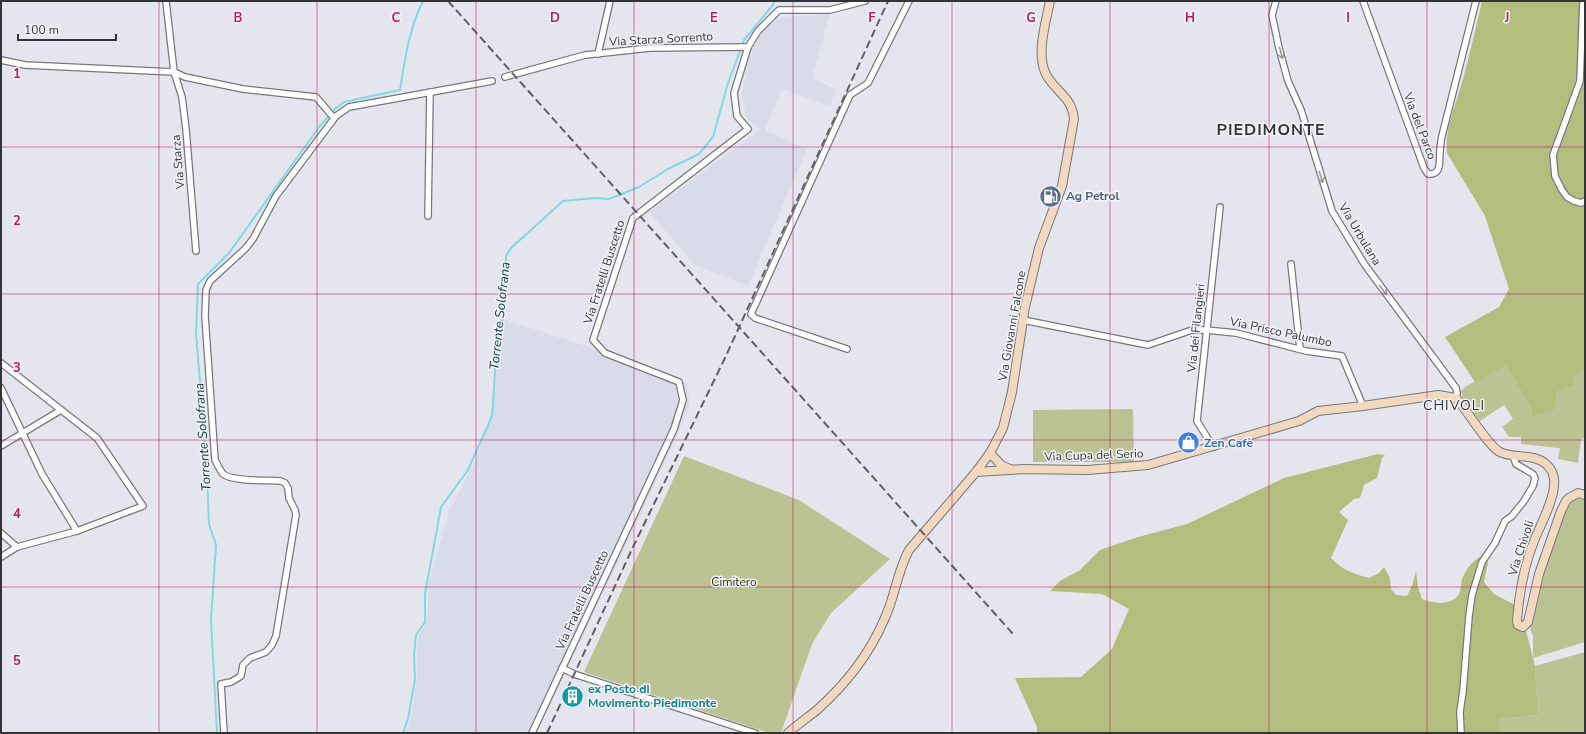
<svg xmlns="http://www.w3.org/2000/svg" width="1586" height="734" viewBox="0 0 1586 734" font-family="'Nunito Sans',sans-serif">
  <rect width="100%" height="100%" fill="#e5e6ed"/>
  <g fill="#d8dbe8">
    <polygon points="830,14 812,78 836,89 830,106 782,89 765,130 807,149 748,286 695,265 649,212 761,129 746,118 742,92 749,58 756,43 766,29 781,17"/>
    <polygon points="503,319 669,373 688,384 689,408 646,503 537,733 406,733 411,718 417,679 417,647 419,634 423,629 427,618 429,583 449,511 476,460 491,414"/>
  </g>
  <g fill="#bac391">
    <polygon points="1506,366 1532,410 1532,417 1555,410 1557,392 1574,386 1572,376 1585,371 1585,437 1581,439 1578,463 1558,459 1560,448 1521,444 1521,437 1509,437 1502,427 1513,419 1504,405 1480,421 1462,397 1461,391 1466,386"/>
    <polygon points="1133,409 1134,462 1033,462 1033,410"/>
    <polygon points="684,456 799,500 890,559 831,613 812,644 781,733 769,733 584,672"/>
    <polygon points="1575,498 1585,500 1585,642 1533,658 1533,636 1529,626 1539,586 1568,503"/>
    <polygon points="1585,652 1585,733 1501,733 1499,719 1538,715 1535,666"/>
  </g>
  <g fill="#b3bd7e">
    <path d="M 1482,1 L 1585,1 L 1585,371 L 1573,376 L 1574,386 L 1557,392 L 1555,410 L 1532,417 L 1532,410 L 1506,366 L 1475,382 L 1445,337 L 1499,307 L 1509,289 L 1485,216 L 1447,153 C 1444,128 1457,102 1463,79 C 1470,53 1476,27 1482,1 Z"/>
    <path d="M 1378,454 L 1385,455 L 1382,458 L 1377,478 L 1364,485 L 1360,498 L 1354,499 L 1339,512 L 1348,520 L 1331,558 C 1344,571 1352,573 1369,578 L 1379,573 L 1384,567 L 1390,578 L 1391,589 L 1396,595 L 1407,596 L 1412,586 L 1416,571 L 1418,587 L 1422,599 C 1432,603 1451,607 1459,594 C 1461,590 1461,584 1462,579 C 1467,567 1475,558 1487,553 L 1488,563 L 1484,582 L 1494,594 L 1517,606 L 1516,626 L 1525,627 L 1535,666 L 1538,715 L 1499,719 L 1501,733 L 1037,733 L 1037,727 L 1015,678 L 1081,677 L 1112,649 L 1129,609 L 1102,594 L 1050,591 L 1060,581 L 1080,570 L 1100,550 L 1138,537 L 1187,524 L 1284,478 Z"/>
  </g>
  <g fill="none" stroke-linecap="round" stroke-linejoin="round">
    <g stroke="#82d8e7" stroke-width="2">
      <path d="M 217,733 L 211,619 L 216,545 L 209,524 L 206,454 L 196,334 L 198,284 L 229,253 L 319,127 L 336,108 L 344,102 L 400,90 C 405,59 409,29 423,1"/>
      <polyline points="403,733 408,719 415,679 414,655 416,635 425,622 425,594 441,507 468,470 492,416 496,357 504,309 506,256 511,248 563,201 595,198 609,199 639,187 668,169 699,154 713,137 728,83 744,40 773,5 774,1"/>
    </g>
    <defs>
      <g id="street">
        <polyline points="166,1 174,72 182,97 186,129 196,251"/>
        <polyline points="1276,1 1272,15 1279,48 1288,81 1301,110 1332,211 1365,265 1456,388 1457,393 1456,398"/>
        <path d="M 1363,1 L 1424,168 L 1428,174 C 1442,175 1439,162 1440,152 C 1440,147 1441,141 1442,136 L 1476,1"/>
        <polyline points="1583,1 1580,81 1553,155 1555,176 1562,190 1567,197 1574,201 1581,203 1585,201"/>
        <polyline points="598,54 610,1"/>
        <polyline points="1,60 25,65 174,72 185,77 243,89 316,97 334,118"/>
        <polyline points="505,77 585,55 650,48 748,47"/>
        <polyline points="428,216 430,92"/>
        <polyline points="1291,264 1300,349"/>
        <polyline points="1023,320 1148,345 1192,330 1206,330 1236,333 1306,351 1342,356 1363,406"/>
        <polyline points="847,349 755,318 751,314 850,95 868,83 909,1"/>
        <polyline points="1,363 97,438 143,506 77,531 17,547 1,533"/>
        <polyline points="1,388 42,474 77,531"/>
        <polyline points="1,446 61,410"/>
        <polyline points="1213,447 1197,421 1220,207"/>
        <polyline points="1,557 17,547"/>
        <polyline points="562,668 574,674 755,733"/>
        <path d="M 224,733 L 221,684 L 231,682 L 241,676 L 243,665 L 250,658 L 266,652 L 272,645 L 276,636 L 296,515 L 295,510 L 289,498 L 288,488 L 285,483 L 281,481 C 268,480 233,482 223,474 C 220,470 217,464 215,460 L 205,316 L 206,290 L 210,281 L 245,249 L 253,239 L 276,196 L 336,116 L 349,107 L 492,81"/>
        <polyline points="532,733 674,429 683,400 679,382 605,353 593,340 633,218 748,129 737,116 734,93 748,47 758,31 779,10 830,10 865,1"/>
        <polyline points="1461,733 1460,712 1463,691 1469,616 1472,595 1482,562 1495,543 1505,521 1512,516 1524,501 1533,486 1535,478 1533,474 1516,464 1513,456"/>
      </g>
      <g id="secondary">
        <polyline points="990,453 1001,465 1010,469"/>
        <path d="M 976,472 L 1024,469 L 1087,470 L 1148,465 L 1299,421 L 1318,411 L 1363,406 L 1438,395 L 1456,398 C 1466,409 1490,448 1500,452 C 1514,459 1534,453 1546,464 C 1553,470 1555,478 1554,486 C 1553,502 1540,526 1534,541 C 1524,566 1519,594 1517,621 L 1518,625 L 1523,627 L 1528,622 L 1539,574 L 1561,511 L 1566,501 L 1569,498 L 1578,493 L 1585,495"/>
        <path d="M 788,733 C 797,725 807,718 817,710 C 846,684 869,655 884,620 C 895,597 897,572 909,550 L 976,472 L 990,453 L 1003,428 L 1012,392 L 1025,307 L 1039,248 L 1062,186 L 1074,119 C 1072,97 1057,93 1047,76 C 1035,56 1046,22 1050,1"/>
      </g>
    </defs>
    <use href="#street" stroke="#77787e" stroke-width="8"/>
    <use href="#secondary" stroke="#77787e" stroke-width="10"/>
    <use href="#street" stroke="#fff" stroke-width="5.5"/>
    <use href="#secondary" stroke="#f1d8bf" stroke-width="8"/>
    <g stroke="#606165" stroke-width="2" stroke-dasharray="8 4" stroke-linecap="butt">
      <polyline points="448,1 1013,634"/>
      <polyline points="547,733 633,547 725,358 888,1"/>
    </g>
  </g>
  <defs><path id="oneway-shaft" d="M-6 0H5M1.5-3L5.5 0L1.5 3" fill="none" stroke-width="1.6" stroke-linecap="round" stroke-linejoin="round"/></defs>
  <g stroke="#999a9a">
    <use href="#oneway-shaft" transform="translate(1281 53) rotate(75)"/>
    <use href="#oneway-shaft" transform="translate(1321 177) rotate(73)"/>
    <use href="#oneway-shaft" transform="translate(1383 290) rotate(53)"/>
  </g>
  <path fill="none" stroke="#c2185b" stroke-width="1" stroke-opacity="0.55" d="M 159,1 L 159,733M 317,1 L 317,733M 476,1 L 476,733M 634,1 L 634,733M 793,1 L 793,733M 952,1 L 952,733M 1110,1 L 1110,733M 1269,1 L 1269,733M 1427,1 L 1427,733M 1,147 L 1585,147M 1,294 L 1585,294M 1,440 L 1585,440M 1,587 L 1585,587"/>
  <defs>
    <symbol id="fuel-disc" viewBox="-11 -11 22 22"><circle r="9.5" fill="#5c6f8a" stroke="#f2f4fa"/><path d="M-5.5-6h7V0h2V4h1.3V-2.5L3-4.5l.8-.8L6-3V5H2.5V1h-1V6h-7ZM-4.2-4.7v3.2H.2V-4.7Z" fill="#fff"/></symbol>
    <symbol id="shop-disc" viewBox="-11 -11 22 22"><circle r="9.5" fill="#3f7fe0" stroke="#f2f4fa"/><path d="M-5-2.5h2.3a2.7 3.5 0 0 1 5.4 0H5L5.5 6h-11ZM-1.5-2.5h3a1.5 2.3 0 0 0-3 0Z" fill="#fff"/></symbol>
    <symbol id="building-disc" viewBox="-11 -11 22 22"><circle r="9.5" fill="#0f9aa8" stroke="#f2f4fa"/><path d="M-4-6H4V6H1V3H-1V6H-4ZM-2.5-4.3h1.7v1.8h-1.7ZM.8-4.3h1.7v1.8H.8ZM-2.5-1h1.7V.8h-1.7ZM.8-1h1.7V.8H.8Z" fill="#fff"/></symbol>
  </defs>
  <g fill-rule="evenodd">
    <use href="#fuel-disc" x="1038" y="184" width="25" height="25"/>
    <use href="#shop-disc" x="1176" y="430" width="25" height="25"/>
    <use href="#building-disc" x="560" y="684" width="25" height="25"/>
  </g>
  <g text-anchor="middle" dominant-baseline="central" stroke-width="3" stroke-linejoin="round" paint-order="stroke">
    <g font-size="12" fill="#333436" stroke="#f2f4fa">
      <text transform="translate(661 39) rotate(-3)">Via Starza Sorrento</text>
      <text transform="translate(1420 126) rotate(69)">Via del Parco</text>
      <text transform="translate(178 162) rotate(-95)">Via Starza</text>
      <text transform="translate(1360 234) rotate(59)">Via Urbulana</text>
      <text transform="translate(604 272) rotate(-72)">Via Fratelli Buscetto</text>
      <text transform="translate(1012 326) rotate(-80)">Via Giovanni Falcone</text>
      <text transform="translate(1196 328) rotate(-84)">Via dei Filangieri</text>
      <text transform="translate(1281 332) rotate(12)">Via Prisco Palumbo</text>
      <text transform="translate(1094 455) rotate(-2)">Via Cupa del Serio</text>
      <text transform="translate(1521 548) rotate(-72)">Via Chivoli</text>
      <text transform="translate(582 600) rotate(-65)">Via Fratelli Buscetto</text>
    </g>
    <g font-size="12" font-weight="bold" fill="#4e5e75" stroke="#f2f4fa" text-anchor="start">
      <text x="1066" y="196">Ag Petrol</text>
    </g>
    <g font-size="12" font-weight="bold" fill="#366cbe" stroke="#f2f4fa" text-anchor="start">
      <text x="1204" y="443">Zen Cafè</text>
    </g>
    <g font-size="12" fill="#2f3401" stroke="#f2f4fa">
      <text x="734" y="582">Cimitero</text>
    </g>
    <g font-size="12" font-weight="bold" fill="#0d838f" stroke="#f2f4fa" text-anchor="start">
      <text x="588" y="689">ex Posto di<tspan x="588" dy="14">Movimento Piedimonte</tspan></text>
    </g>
    <g font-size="13" font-style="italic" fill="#0b353c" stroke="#f2f4fa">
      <text transform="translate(500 316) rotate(-84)">Torrente Solofrana</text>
      <text transform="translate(203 437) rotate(-94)">Torrente Solofrana</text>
    </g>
    <g font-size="14" letter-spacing="1" fill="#333436" stroke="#f2f4fa">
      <text x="1454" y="405">CHIVOLI</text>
    </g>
    <g font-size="16" font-weight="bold" letter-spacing="1" fill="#333436" stroke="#f2f4fa">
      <text x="1271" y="130">PIEDIMONTE</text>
    </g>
  </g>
  <g font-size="13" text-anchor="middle" font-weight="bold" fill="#c2185b" stroke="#f2f4fa" stroke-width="3" stroke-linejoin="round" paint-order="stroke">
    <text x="238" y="22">B</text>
    <text x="396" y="22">C</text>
    <text x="555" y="22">D</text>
    <text x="714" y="22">E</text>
    <text x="872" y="22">F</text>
    <text x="1031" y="22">G</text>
    <text x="1190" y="22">H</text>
    <text x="1348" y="22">I</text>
    <text x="1507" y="22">J</text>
    <text x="17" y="78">1</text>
    <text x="17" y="225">2</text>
    <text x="17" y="372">3</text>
    <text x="17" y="518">4</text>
    <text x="17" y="665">5</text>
  </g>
  <rect width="1586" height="734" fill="none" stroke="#333436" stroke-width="4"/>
  <path d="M18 34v6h98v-6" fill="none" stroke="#333436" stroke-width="2"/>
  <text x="24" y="34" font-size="12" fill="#333436" stroke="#f2f4fa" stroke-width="3" paint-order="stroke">100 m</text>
</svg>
